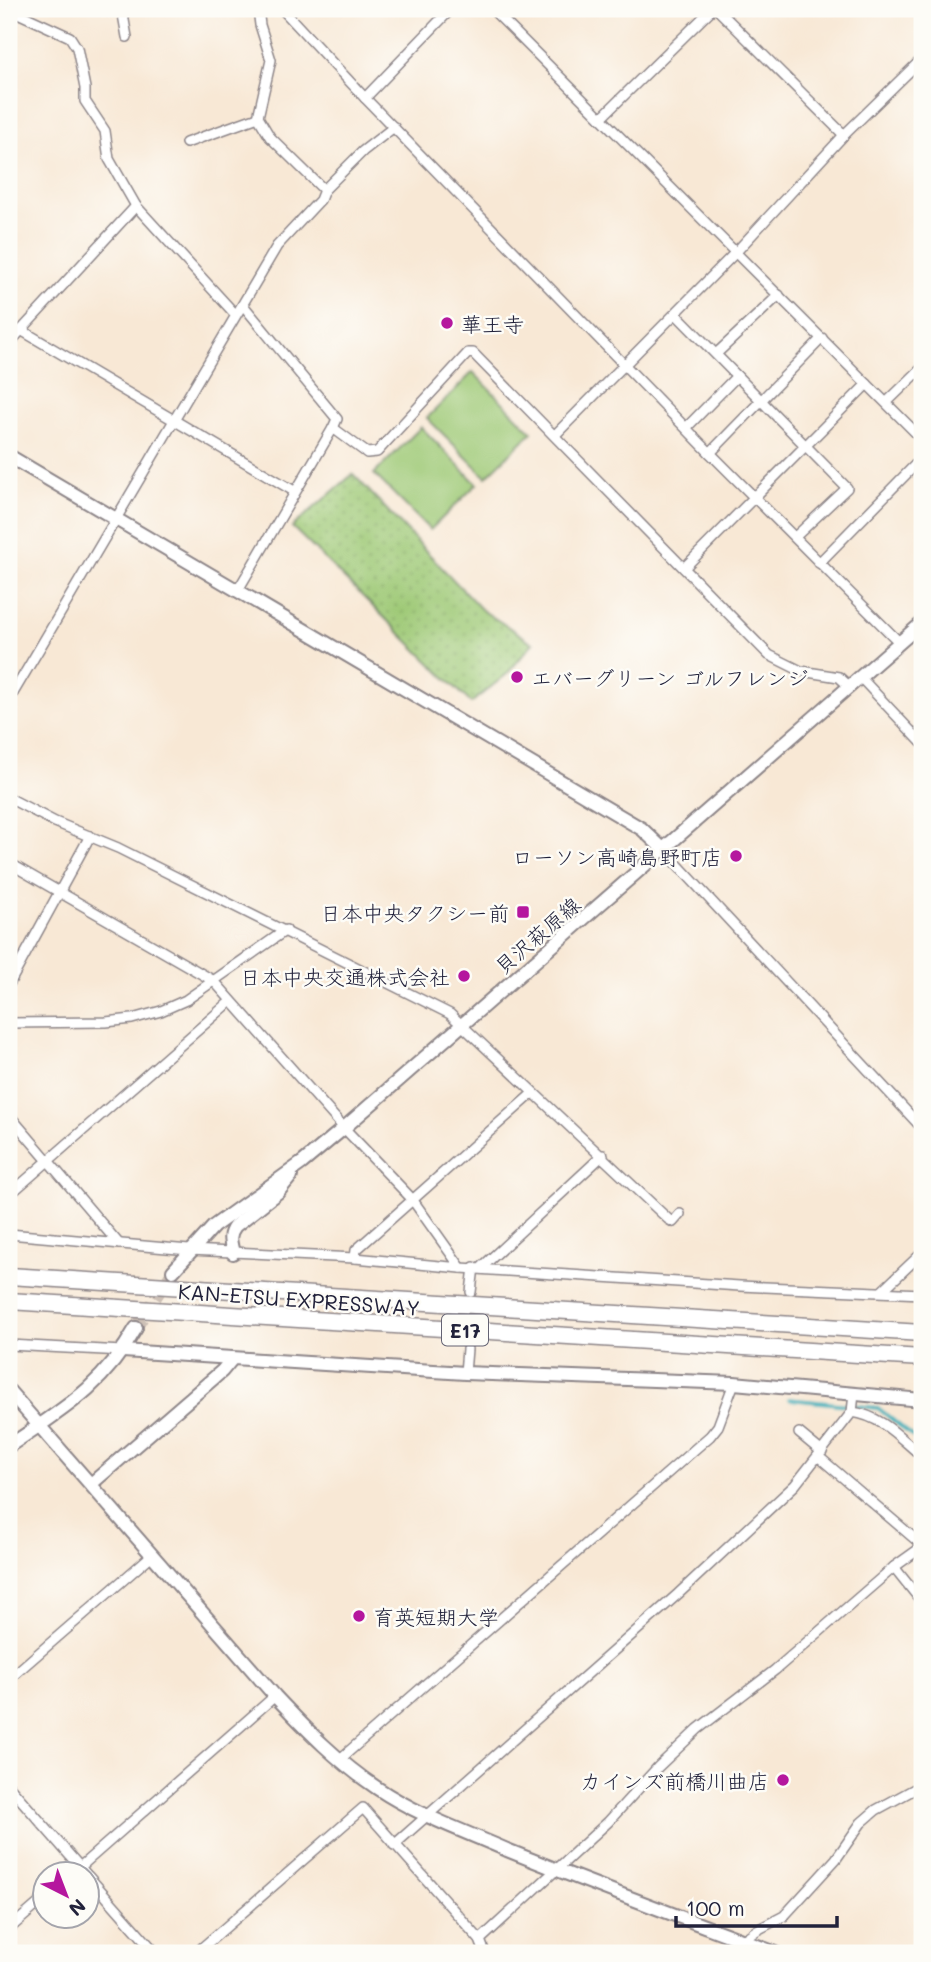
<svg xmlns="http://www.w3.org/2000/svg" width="931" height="1962" viewBox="0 0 931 1962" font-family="Mali,'Klee One',sans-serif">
  <defs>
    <pattern id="grass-dots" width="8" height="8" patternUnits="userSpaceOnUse" patternTransform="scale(1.75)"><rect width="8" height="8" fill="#9ec976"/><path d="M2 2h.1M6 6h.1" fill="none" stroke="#88ac67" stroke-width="1.8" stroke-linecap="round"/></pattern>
  </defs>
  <rect width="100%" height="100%" fill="#fdfcf7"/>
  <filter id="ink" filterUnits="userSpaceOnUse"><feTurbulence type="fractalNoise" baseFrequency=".0143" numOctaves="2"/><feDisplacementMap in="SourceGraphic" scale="14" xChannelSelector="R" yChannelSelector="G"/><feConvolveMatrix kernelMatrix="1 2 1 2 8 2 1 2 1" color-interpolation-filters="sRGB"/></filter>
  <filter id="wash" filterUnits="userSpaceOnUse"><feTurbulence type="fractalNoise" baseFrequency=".00686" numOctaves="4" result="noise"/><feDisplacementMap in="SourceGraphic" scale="28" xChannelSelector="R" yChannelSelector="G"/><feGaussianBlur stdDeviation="1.57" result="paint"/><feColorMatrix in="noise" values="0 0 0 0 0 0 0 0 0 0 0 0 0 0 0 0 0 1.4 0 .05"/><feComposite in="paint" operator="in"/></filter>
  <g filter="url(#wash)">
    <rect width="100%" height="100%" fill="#f8e8d5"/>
    <polygon fill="url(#grass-dots)" stroke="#607658" stroke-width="2" points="353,474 482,610 533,643 507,674 471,703 292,527"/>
    <g fill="#9ec976" stroke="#607658" stroke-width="2">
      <polygon points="473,372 532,432 486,477 427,418"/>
      <polygon points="421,427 477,484 430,530 374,474"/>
    </g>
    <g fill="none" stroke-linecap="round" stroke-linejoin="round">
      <polyline stroke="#42b1bc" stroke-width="3.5" points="789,1399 878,1408 922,1444"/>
    </g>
  </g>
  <g filter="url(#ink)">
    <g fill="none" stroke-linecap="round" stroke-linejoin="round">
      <polyline stroke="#cdc0b6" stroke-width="9" stroke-dasharray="9 4.5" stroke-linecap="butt" points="467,1349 470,1301"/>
      <polyline stroke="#cdc0b6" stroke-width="12" stroke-dasharray="12 6" stroke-linecap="butt" points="136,1328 173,1271"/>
      <defs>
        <g id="street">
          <polyline points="9,9 70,37 77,48 85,88 85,101 105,131 109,159 136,206 235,314"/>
          <polyline points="122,9 127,37"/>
          <polyline points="258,9 260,25 271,60 258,117 270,137 324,190"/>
          <polyline points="282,9 365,98 710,453 900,643"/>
          <polyline points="492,9 922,439"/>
          <polyline points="717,9 844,135"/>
          <polyline points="365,98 451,9"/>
          <polyline points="601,118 712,9"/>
          <polyline points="186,143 258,117"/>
          <polyline points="243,305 337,419 333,428"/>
          <polyline points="676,314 847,488 795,537"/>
          <polyline points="21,330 294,491"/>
          <polyline points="9,347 14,338 136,206"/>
          <polyline points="716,354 779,295"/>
          <polyline points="887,402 922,368"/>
          <polyline points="687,427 737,376"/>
          <polyline points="555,435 736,252 844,135 922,59"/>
          <polyline points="710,453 822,338"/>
          <polyline points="819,563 922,458"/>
          <polyline points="684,568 867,384"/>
          <polyline points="238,590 333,428 367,453 377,452 468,353 473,353 769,655 801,671 839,677 850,687"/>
          <polyline points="861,678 922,743"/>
          <polyline points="9,700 277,246 320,200 324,190 363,151 394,127"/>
          <polyline points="9,798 55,822 118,848 450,1014 668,1219 673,1222 680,1214"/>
          <polyline points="664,850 922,1128"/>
          <polyline points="9,863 214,981 344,1128 412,1199 461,1268"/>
          <polyline points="9,984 90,836"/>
          <polyline points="9,1023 106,1022 132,1019 161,1011 186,1000 286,930"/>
          <polyline points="9,1115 119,1244"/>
          <polyline points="9,1195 231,1001"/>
          <polyline points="9,1234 189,1250 355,1258 461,1268 740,1286 922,1294"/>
          <polyline points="355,1258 356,1250 533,1093"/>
          <polyline points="481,1268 603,1155"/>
          <polyline points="882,1291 922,1253"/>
          <polyline points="471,1292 474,1267"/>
          <polyline points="9,1345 123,1351"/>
          <polyline points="465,1373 467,1349"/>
          <path d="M 852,1412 C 882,1416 900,1438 922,1456"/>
          <polyline points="799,1433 822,1452"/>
          <polyline points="819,1457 922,1545"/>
          <polyline points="922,1547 894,1567 922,1602"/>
          <polyline points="9,1679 152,1555"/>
          <polyline points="339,1760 710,1436 718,1426 734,1383"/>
          <polyline points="9,1786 86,1874"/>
          <polyline points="394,1845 678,1594 795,1485 852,1412 854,1394"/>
          <polyline points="72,1874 275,1696"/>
          <polyline points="88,1876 156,1953"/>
          <polyline points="9,1929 46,1897"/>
          <polyline points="480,1940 608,1822 658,1767 698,1729 775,1670 894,1567"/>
          <polyline points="196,1953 363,1808 480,1940 485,1953"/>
          <polyline points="725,1953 757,1930 784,1916 836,1859 861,1823 876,1810 922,1785"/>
        </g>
        <g id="secondary">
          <polyline points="9,456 642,829 664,850"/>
          <path d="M 233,1253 C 230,1241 228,1235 235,1226 L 278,1192 L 291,1176"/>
          <polyline points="173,1271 214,1226 302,1163 344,1128 922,623"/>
          <polyline points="123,1351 465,1373 734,1383 922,1400"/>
          <path d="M 9,1391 L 275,1696 C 307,1730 338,1762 377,1788 C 417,1815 464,1831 507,1850 C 596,1886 686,1919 776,1953"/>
          <path d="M 9,1446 C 63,1409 103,1387 136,1328"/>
          <polyline points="91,1484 222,1371 232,1359"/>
        </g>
        <g id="highway">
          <polyline points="9,1276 922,1333"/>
          <polyline points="9,1301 922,1358"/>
        </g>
      </defs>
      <use href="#street" stroke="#8d8588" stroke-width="12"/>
      <use href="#secondary" stroke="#8d8588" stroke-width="16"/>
      <use href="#highway" stroke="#8d8588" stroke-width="19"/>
      <use href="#street" stroke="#fff" stroke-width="9"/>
      <use href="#secondary" stroke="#fff" stroke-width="12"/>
      <use href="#highway" stroke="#fff" stroke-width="16"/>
    </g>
  </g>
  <g fill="#b5179e" stroke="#fdfcf7" stroke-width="2.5">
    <circle cx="447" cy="323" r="7"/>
    <circle cx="517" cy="677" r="7"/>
    <circle cx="736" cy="856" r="7"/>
    <rect x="516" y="905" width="14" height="14" rx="3.5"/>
    <circle cx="464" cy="976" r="7"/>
    <circle cx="359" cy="1616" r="7"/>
    <circle cx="783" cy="1780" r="7"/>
  </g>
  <g text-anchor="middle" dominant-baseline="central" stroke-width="5" stroke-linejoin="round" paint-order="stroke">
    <rect fill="#fdfcf7" stroke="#646373" stroke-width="2" x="442" y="1314.5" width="46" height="31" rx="5"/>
    <g font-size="19" font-weight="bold" fill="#22223b">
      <text x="465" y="1330">E17</text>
    </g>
    <g font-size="21" fill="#22223b" stroke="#fdfcf7" text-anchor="end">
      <text x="461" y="323" text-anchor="start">華王寺</text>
      <text x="531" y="677" text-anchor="start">エバーグリーン ゴルフレンジ</text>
      <text x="722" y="856">ローソン高崎島野町店</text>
      <text x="509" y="912">日本中央タクシー前</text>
      <text x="450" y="976">日本中央交通株式会社</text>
      <text x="373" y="1616" text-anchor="start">育英短期大学</text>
      <text x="769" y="1780">カインズ前橋川曲店</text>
    </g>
    <g font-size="21" fill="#22223b" stroke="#fdfcf7">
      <text transform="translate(537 935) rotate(-41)">貝沢萩原線</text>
      <text transform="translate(299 1299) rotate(4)">KAN-ETSU EXPRESSWAY</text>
    </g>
  </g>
  <rect width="931" height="1962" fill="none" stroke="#fdfcf7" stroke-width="35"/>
  <g transform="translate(66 1895) rotate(138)"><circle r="33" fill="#fdfcf7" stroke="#a5a5ac" stroke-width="2"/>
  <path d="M0-5L12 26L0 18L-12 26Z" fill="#b5179e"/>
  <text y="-10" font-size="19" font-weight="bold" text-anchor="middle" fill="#22223b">N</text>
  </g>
  <path d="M676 1916v10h161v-10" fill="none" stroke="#22223b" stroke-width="3.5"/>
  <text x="686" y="1916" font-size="21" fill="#22223b" stroke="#fdfcf7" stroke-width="5" paint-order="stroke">100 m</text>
</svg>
